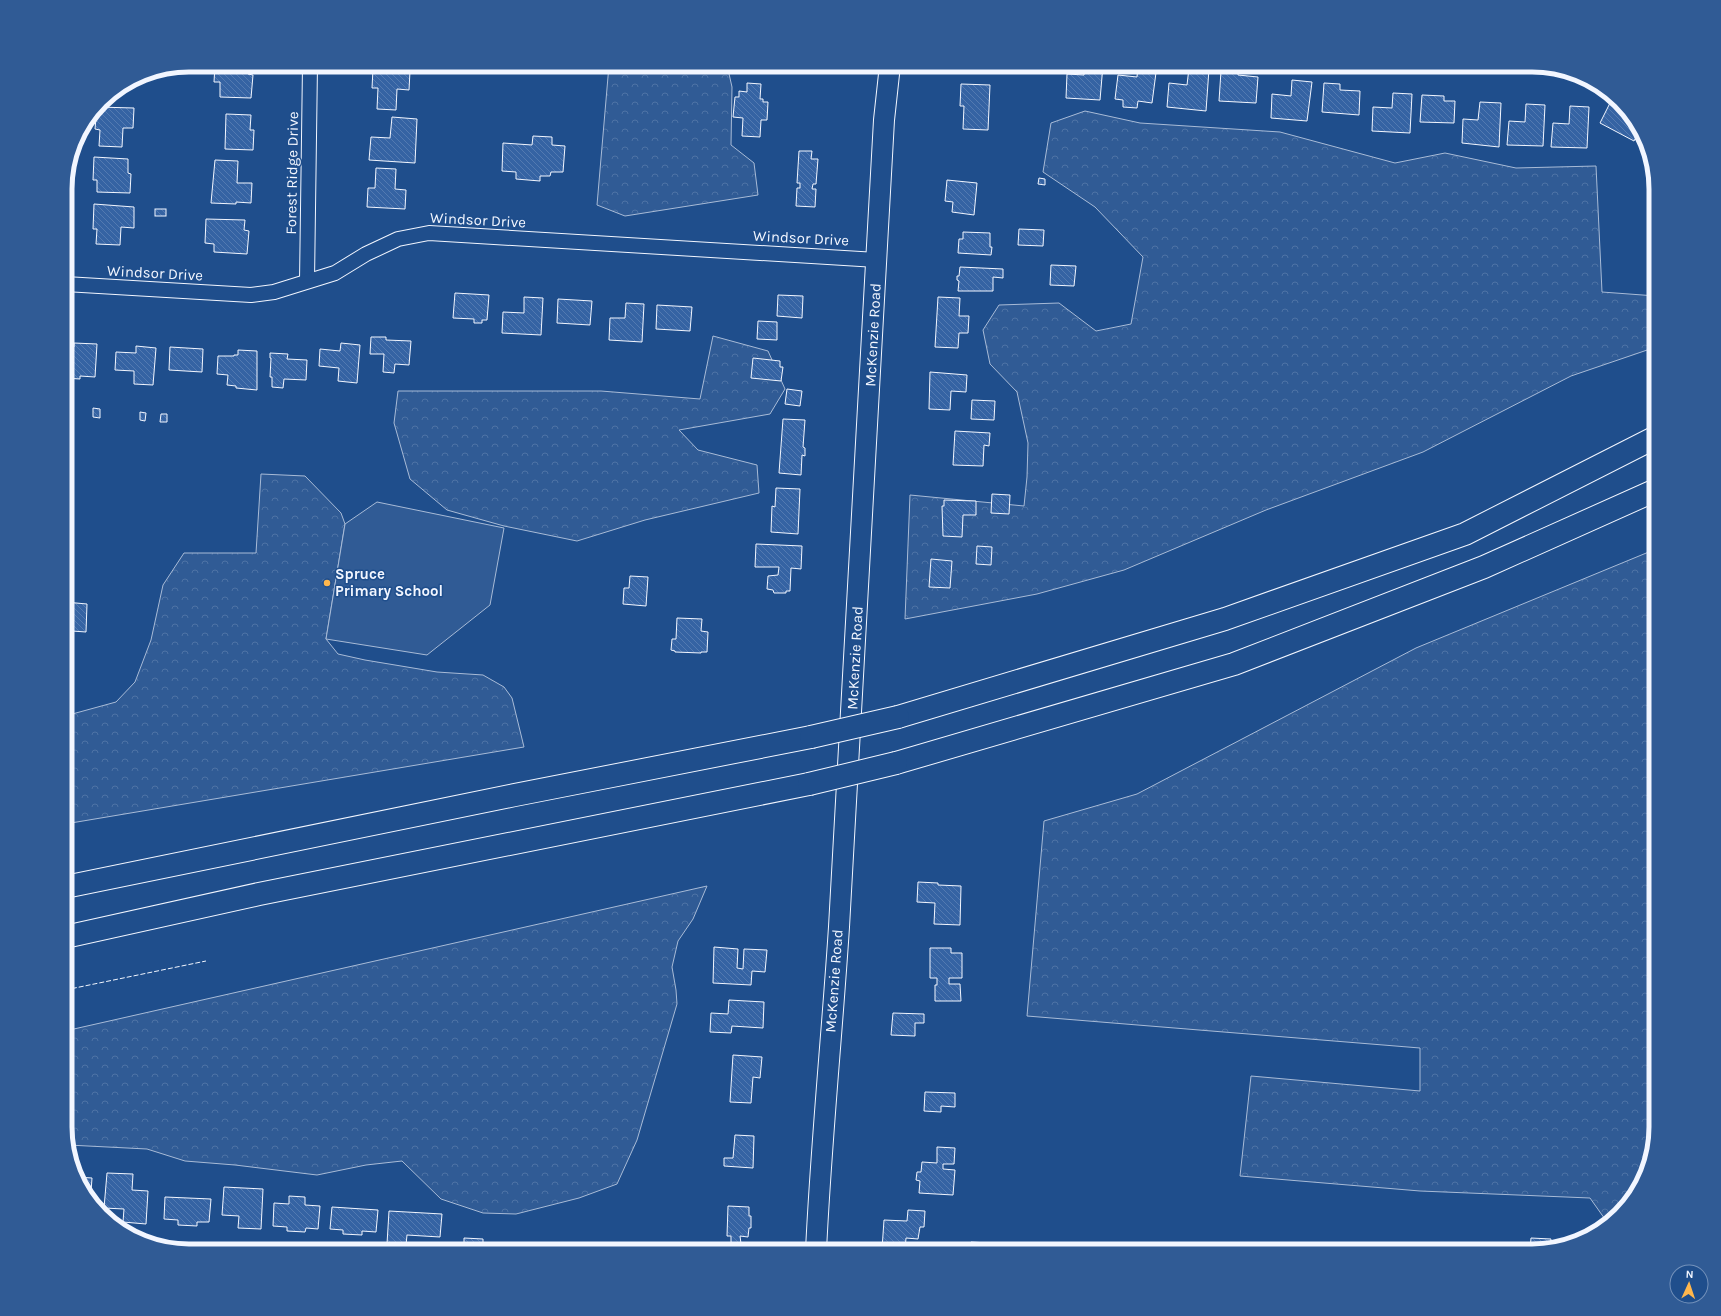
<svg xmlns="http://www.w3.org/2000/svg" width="1721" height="1316" viewBox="0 0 1721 1316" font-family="Karla,sans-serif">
  <defs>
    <pattern id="forest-crowns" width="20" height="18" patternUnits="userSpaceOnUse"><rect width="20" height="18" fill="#305b95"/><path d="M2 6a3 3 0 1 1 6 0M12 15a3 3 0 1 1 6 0" fill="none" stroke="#4e73a5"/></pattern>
    <pattern id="building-back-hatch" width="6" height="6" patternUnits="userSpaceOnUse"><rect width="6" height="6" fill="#3563a3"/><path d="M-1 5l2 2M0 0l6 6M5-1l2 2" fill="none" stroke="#537ab1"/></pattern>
  </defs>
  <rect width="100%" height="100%" fill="#1f4e8c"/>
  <g fill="url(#forest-crowns)" stroke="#a8bbd7">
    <polygon points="609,65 727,65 732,87 731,145 754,163 758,195 625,216 597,205"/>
    <polygon points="1085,111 1140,123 1280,132 1395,163 1445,153 1516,168 1596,166 1602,292 1656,296 1656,347 1571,376 1423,452 1266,510 1124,570 1037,594 905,619 910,495 1024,506 1027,477 1028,443 1017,392 990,364 983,330 999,305 1059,303 1096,331 1131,324 1143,257 1095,207 1043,172 1051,123"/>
    <polygon points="713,336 768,351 785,389 770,414 679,430 698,450 757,465 759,493 645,520 577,541 504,526 447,510 410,479 394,423 398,391 601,391 700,399"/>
    <polygon points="261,474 305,476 341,513 345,524 326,639 338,654 365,660 437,672 483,675 504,687 512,698 524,747 65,824 65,716 116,702 135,682 151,640 163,585 184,553 256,553"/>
    <polygon points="1656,549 1656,1127 1649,1167 1630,1203 1607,1222 1590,1198 1420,1191 1240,1176 1251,1076 1420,1091 1420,1048 1027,1016 1044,821 1137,794 1416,648"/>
    <polygon points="707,886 693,919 678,941 672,967 676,990 677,1004 637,1140 617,1184 579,1198 516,1214 483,1213 441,1199 402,1161 366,1165 317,1175 235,1165 185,1161 147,1149 68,1145 65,1135 65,1031"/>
  </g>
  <polygon fill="#305b95" stroke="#a8bbd7" points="377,502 504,528 490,605 427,655 326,639 345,524"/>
  <g fill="url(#building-back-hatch)" stroke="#f2f6ff">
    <polygon points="215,65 249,65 248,74 253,75 251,98 220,97 220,82 214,82"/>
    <polygon points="986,65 1024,65 1023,72 988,70"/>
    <polygon points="1085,65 1103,65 1100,100 1066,98 1067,74 1084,75"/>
    <polygon points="1138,65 1157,65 1152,103 1138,101 1137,108 1123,107 1123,100 1115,99 1118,75 1137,77"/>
    <polygon points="1189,68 1209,69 1206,111 1167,107 1169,83 1187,85"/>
    <polygon points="373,69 410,71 409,90 397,89 396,110 377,109 378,88 372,88"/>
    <polygon points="1221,71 1238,72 1238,75 1258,77 1256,103 1219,101"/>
    <polygon points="1292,80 1312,82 1307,121 1271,118 1272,94 1291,96"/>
    <polygon points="747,83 761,84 760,99 763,99 763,102 768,102 767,120 761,120 760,137 742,136 743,118 733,117 735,97 739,97 739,91 747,92"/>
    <polygon points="1324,83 1340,84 1340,90 1360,91 1359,115 1322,112"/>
    <polygon points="961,84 990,85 988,130 963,129 964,106 960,106"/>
    <polygon points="1393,93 1412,94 1410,133 1372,131 1373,107 1392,108"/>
    <polygon points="1422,95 1444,96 1444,101 1455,101 1454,123 1420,122"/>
    <polygon points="1611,101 1619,104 1643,134 1646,144 1635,139 1634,141 1600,123"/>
    <polygon points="1480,102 1501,103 1499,147 1462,143 1463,119 1478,120"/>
    <polygon points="1526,104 1545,105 1543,146 1507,145 1509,121 1525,122"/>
    <polygon points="1570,106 1589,107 1587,148 1551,147 1553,123 1569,124"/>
    <polygon points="97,107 134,108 133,128 123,128 122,147 99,146 100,130 95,129"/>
    <polygon points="226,114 251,115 250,130 254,130 253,150 225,149"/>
    <polygon points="392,117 417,119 415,163 369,160 371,137 390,138"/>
    <polygon points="533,136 552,137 552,145 565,146 563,172 551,172 550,176 540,176 540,181 516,179 516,172 502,171 503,143 532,145"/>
    <polygon points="799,151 812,151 811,159 818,159 816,184 813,184 812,189 816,189 815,207 796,206 797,188 800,188 800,183 797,183"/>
    <polygon points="94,157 128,159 128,173 131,174 130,193 97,192 97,180 93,180"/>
    <polygon points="215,160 238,161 237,183 252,183 251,203 236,202 236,204 211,203"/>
    <polygon points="376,168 396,169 395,189 406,190 405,209 367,207 368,188 375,188"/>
    <polygon points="1039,178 1045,179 1045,185 1038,184"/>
    <polygon points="947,180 977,183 974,215 952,212 953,202 945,201"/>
    <polygon points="94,204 134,207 134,228 121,227 120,245 96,244 97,229 93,229"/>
    <rect x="155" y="209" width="11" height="7"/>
    <polygon points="206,219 245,220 244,230 249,231 247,254 214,252 214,244 205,243"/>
    <polygon points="1019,229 1044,230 1043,246 1018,245"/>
    <polygon points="963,232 990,233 990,247 992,247 991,255 958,253 959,239 963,239"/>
    <polygon points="1051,265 1076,266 1074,286 1050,285"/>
    <polygon points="960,267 1003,269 1003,278 993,277 993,291 958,291 959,281 957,280 957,276 959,276"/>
    <polygon points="455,293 489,295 487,320 482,320 482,323 474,323 474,319 453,318"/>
    <polygon points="778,295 803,296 802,318 777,316"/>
    <polygon points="524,297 543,298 541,335 502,333 503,312 524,313"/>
    <polygon points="938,297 960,298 959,316 969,316 968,333 959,333 958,348 935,347"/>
    <polygon points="558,299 592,301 590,325 557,323"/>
    <polygon points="626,303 644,304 642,342 609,340 610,318 625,318"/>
    <polygon points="657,305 692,307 690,331 656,329"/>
    <polygon points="758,321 777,322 777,340 757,339"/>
    <polygon points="371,337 386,337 386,340 411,341 409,365 395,364 394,373 383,372 384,354 370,354"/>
    <polygon points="74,343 97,344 95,377 80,376 80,379 65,378 65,346 74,347"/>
    <polygon points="341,343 360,345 357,383 338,381 339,368 319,366 320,349 340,351"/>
    <polygon points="136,346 156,348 153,385 134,384 134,371 115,370 116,352 136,353"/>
    <polygon points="170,347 203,349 202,372 169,370"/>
    <polygon points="238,350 257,351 257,390 236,388 236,386 227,385 228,375 217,374 218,356 234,356 234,355 238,355"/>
    <polygon points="270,353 288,354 287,359 307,360 306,380 284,379 283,388 272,387 272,377 270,377 271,358 270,358"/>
    <polygon points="753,358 780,361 780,367 783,367 781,381 751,378"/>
    <polygon points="930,372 967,375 966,392 951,391 950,410 929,409"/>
    <polygon points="787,389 802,391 800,406 785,404"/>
    <polygon points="972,400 995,401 994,420 971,419"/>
    <polygon points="93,408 100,409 100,418 93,417"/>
    <polygon points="140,412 146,413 145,421 140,420"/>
    <polygon points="161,414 167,414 167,422 160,422"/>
    <polygon points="783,419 805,420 803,447 805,448 805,456 802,455 801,475 779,473"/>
    <polygon points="955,431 990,433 989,446 984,445 983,466 953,465"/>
    <polygon points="776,488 800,489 798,534 771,532 772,506 775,507"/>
    <polygon points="992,494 1010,495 1009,514 991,513"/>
    <polygon points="944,500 976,501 976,515 963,515 962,537 943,536 942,506 944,506"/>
    <polygon points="756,544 802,546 801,569 791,568 790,591 786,591 786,593 774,593 773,590 767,589 768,576 778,575 779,567 755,567"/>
    <polygon points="977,546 992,547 991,565 976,564"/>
    <polygon points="931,559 952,561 950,588 929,587"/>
    <polygon points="630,576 648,577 646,606 623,604 624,588 629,588"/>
    <polygon points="65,602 87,604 86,632 72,631 71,640 65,640"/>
    <polygon points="677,618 702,619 701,631 708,632 707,652 701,652 701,653 675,652 675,651 671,650 672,639 676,639"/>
    <polygon points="918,882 938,883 938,885 961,886 960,925 934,924 935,903 917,902"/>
    <polygon points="714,947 738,949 737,968 743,969 744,949 767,950 765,972 752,971 751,985 713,983"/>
    <polygon points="930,948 951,948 951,953 962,953 962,978 949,978 949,984 960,984 961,1001 935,1001 935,985 937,985 937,978 930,978"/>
    <polygon points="729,1000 764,1002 763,1028 732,1026 731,1033 710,1032 711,1013 728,1014"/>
    <polygon points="893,1013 924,1014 924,1023 915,1023 915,1036 891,1035"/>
    <polygon points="733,1055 762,1057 760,1078 753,1077 751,1103 730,1102"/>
    <polygon points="925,1092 955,1093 955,1107 941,1106 941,1112 924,1111"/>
    <polygon points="735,1135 754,1136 753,1168 724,1166 724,1158 733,1158"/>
    <polygon points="937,1147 955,1148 954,1164 943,1164 943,1169 955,1170 953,1195 919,1193 920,1181 916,1180 917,1172 921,1172 922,1162 937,1163"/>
    <polygon points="107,1173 133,1174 132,1190 148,1191 146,1224 123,1222 124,1209 104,1208"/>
    <polygon points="77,1177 92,1178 91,1192 94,1192 93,1201 78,1182"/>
    <polygon points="224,1187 263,1189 261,1229 238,1228 239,1216 222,1215"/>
    <polygon points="289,1196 305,1197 305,1205 320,1206 318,1229 306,1228 305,1232 287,1231 287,1227 273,1226 274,1203 289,1204"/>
    <polygon points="165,1197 211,1199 209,1222 197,1222 197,1226 178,1225 178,1220 164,1219"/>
    <polygon points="728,1206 749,1207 749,1216 751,1216 751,1228 749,1228 748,1237 740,1236 742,1251 714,1251 714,1244 731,1244 731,1236 727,1236"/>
    <polygon points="332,1207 378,1210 376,1232 362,1231 362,1235 343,1234 343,1230 330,1229"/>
    <polygon points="908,1210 925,1211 924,1227 920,1227 918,1239 906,1238 905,1250 882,1249 884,1220 907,1221"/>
    <polygon points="389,1211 442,1214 440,1237 407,1235 406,1245 387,1244"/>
    <polygon points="464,1238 483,1239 483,1248 499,1249 499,1251 464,1251"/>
    <polygon points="1531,1238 1551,1239 1550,1247 1530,1251"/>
    <polygon points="971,1242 1006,1244 1005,1251 970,1251"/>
    <polygon points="1329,1245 1342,1246 1342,1251 1328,1251"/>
  </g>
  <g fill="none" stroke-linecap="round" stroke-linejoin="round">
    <defs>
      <g id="street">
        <polyline points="307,281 310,65"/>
        <polyline points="65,284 251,295 274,292 335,273 366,254 398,239 429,233 877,260"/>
      </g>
      <path id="secondary" d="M 816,1251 C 821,1143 832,1035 839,927 C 855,658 870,389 884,120 L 890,65"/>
      <g id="highway">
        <polyline points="898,717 1225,619 1465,534 1656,437"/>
        <polyline points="896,763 1234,664 1484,567 1656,490"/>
        <path d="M 65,887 C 313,835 562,785 811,737"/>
        <polyline points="65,937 259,894 809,784"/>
      </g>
    </defs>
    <use href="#street" stroke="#f2f6ff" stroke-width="16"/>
    <use href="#secondary" stroke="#f2f6ff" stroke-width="22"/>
    <use href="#highway" stroke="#f2f6ff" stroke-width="24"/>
    <use href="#street" stroke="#1f4e8c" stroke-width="14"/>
    <use href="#secondary" stroke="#1f4e8c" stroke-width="20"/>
    <use href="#highway" stroke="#1f4e8c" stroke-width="22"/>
    <defs>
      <g id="highway-bridge">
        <polyline points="811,737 898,717"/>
        <polyline points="809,784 896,763"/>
      </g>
    </defs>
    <use href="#highway-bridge" stroke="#f2f6ff" stroke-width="24" stroke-linecap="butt"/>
    <use href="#highway-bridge" stroke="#1f4e8c" stroke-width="22"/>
    <polyline stroke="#f2f6ff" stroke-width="1" stroke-dasharray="5 2" stroke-linecap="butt" points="65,990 206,961"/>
  </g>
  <circle fill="#ffb74d" stroke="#1f4e8c" stroke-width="1.5" cx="327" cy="583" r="4"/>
  <g text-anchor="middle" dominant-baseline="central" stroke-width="3" stroke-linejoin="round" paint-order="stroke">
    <g font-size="15" fill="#f2f6ff" stroke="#1f4e8c">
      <text transform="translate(292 173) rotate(-89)">Forest Ridge Drive</text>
      <text transform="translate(478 220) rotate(3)">Windsor Drive</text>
      <text transform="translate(801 238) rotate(3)">Windsor Drive</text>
      <text transform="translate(155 273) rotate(3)">Windsor Drive</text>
      <text transform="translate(873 335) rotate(-87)">McKenzie Road</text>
      <text transform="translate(855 658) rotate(-87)">McKenzie Road</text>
      <text transform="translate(834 981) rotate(-86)">McKenzie Road</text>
    </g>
    <g font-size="15" font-weight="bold" fill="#f2f6ff" stroke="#1f4e8c" text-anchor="start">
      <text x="335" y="574">Spruce<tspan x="335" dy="17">Primary School</tspan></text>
    </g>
  </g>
  <path d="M0 0H1721V1316H0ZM189 72H1532A117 117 0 0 1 1649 189V1127A117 117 0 0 1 1532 1244H189A117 117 0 0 1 72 1127V189A117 117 0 0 1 189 72Z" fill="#305b95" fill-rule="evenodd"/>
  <path fill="none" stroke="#f2f6ff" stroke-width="5" d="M189 72H1532A117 117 0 0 1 1649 189V1127A117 117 0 0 1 1532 1244H189A117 117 0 0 1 72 1127V189A117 117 0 0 1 189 72Z"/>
  <g transform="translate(1689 1284) rotate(3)"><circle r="19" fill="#1f4e8c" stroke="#7391ba"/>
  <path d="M0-3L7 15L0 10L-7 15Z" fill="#ffb74d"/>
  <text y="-6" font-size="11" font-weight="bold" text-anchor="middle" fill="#f2f6ff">N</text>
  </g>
</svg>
